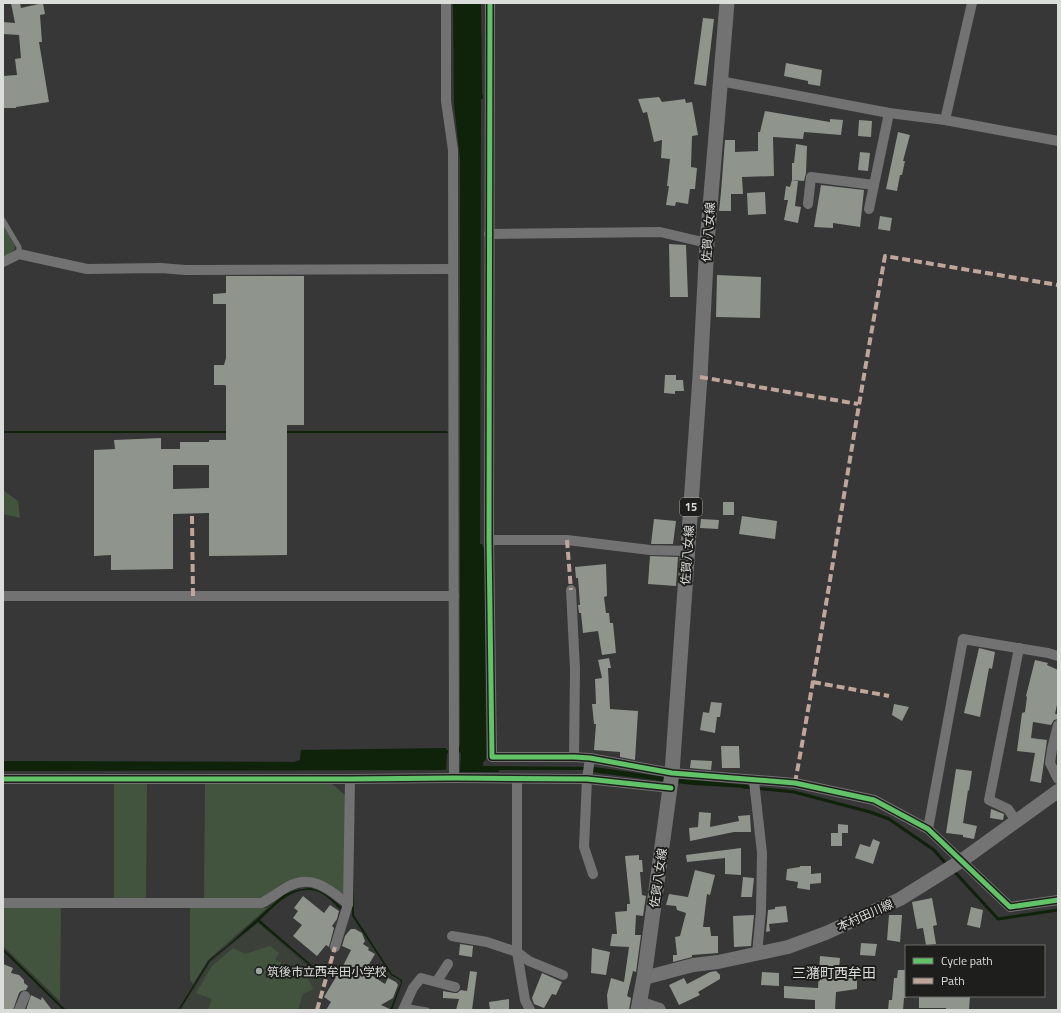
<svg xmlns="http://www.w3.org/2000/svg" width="1061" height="1013" viewBox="0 0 1061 1013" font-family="'Titillium Web','Noto Sans JP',sans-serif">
  <rect width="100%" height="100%" fill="#363736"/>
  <polygon fill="#3b4139" points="258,923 323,980 315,1010 181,1010 211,962"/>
  <g fill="#42543e">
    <polygon points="3,223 15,246 14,250 3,258"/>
    <polygon points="3,490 18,501 20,518 3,514"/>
    <polygon points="205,782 331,783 346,796 346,891 341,894 306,879 263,900 204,900"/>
    <polygon points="114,783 147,783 146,898 114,898"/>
    <polygon points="3,906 61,907 60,1001 3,946"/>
    <polygon points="190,907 267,908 208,960 193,984 190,980"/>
    <polygon points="270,946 279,953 275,960 306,974 313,989 303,994 298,1010 208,1010 212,999 196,993 212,966 233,948 245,954"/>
  </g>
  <g fill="#0f220a">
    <polygon points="453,3 481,3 482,94 483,95 483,99 481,99 480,544 482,544 485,550 486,760 483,762 483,766 594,767 680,779 748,785 747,788 693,785 598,773 582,770 499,770 499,772 460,772 461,754 458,750 460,745 460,159 454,105"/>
    <polygon points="3,431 447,431 448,433 3,433"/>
    <polygon points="446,748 446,750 448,750 448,753 447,754 446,770 3,771 3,761 294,762 300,760 301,750"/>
    <polygon points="352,789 354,915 392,974 402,980 402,983 392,1010 390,1010 401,983 400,980 391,975 352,916"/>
    <path d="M 310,888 C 324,891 333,900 344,909 L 343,912 C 336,906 328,896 319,892 C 294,883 275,906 260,920 L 322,974 L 321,975 L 258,922 L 210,961 L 181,1008 L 178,1010 L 209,960 L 227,946 L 283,895 L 296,890 Z"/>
    <polygon points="3,949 10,955 66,1010 63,1010 11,959 3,951"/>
  </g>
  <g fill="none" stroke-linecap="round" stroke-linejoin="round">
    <g stroke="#0f220a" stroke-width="3">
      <polyline points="743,787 794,792 870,812 889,819 934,850 947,865"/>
      <polyline points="953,870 998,919 1058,910"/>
    </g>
  </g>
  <g fill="#8f948d" fill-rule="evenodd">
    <polygon points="11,3 20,3 21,8 43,3 45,14 40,15 42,42 39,42 49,102 16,107 16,108 3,108 3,76 17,75 15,59 21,58 19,35 3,34 3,22 15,23"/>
    <polygon points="703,18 714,19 706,86 694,84"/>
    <polygon points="786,63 822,70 820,86 808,84 808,81 784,76"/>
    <polygon points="659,97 662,102 685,99 686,103 692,102 698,135 692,136 691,167 697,168 695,189 690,189 688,204 676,202 675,206 666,205 669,186 667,186 670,159 661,158 662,140 654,142 647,112 643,113 638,99"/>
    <polygon points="765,111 830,122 830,119 843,120 841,135 804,132 803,139 773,137 774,176 742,177 743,194 731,194 731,211 719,211 721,192 725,140 735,140 735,152 758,151 758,132 760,132"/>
    <polygon points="859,120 872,121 871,137 858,136"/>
    <polygon points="898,132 910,135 903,161 905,161 902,175 900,175 897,191 886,189"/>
    <polygon points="796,144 807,146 806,173 804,181 792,180 792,163 794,163"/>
    <polygon points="860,152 870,153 868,171 858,170"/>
    <polygon points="792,180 798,181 795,206 801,207 798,223 784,220 788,200 784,200 786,186 790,187"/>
    <polygon points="821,185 864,190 860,227 833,223 833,228 814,227"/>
    <polygon points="765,192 766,214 748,215 747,193"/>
    <polygon points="880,216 892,218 890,231 878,229"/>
    <polygon points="669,244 686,245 688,297 670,297"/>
    <polygon points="717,275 761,277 760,318 716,317"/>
    <path d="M 226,276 L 304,276 L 304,425 L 287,425 L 287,555 L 209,556 L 209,513 L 173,514 L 173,569 L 111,570 L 111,555 L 94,556 L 94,450 L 115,449 L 114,440 L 161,438 L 161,449 L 180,449 L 180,442 L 209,442 L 209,440 L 226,440 L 226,386 L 225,385 L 214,385 L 214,365 L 224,365 L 226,358 L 226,304 L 213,304 L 213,294 L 226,293 ZM 173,465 L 209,465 L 209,488 L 173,489 Z"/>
    <polygon points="665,375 676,375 676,380 683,380 684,391 675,391 675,394 664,393"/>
    <rect x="723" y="502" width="11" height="13"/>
    <polygon points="742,516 777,521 775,539 739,534"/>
    <polygon points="654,519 676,521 673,544 651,544"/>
    <polygon points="701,519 719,520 718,529 700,528"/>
    <polygon points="650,556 678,557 676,586 648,584"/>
    <polygon points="606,564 607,596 604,597 606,613 609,613 610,623 613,623 616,653 602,655 598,631 583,633 581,613 579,613 578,605 580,605 578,578 576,578 575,567"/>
    <polygon points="979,648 995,652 992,669 989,668 980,717 964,713"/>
    <polygon points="609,658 611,668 608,668 610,709 638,711 635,760 620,757 620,752 594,750 596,724 594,724 592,704 596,704 595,679 602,678 598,660"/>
    <polygon points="1035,660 1048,663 1047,665 1058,670 1058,700 1055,714 1058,714 1058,719 1054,720 1051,725 1033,722 1031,738 1047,740 1041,783 1030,781 1035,753 1017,751 1022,713 1025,712 1027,697 1026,696"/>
    <polygon points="711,702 722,703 720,717 717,717 715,733 700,730 703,712 709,713"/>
    <polygon points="894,704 909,707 902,721 892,715"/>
    <polygon points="721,746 739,746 740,768 722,768"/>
    <polygon points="691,760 712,761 711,770 690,768"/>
    <polygon points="956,769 972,771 969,791 968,790 963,823 977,826 974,839 963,837 963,835 946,833"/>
    <polygon points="991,809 1004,814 1003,820 990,818"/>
    <polygon points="699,812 711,813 710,827 739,821 738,816 750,815 751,832 734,832 690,841 689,828 698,827"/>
    <polygon points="838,824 848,825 848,833 838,833"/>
    <rect x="831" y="833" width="11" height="13"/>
    <polygon points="873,839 880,842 873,864 855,858 860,844 870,847"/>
    <polygon points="741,848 741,875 725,874 725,858 687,862 686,855"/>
    <polygon points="639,855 639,860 642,860 643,872 640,872 642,895 646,896 643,916 636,915 635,935 641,935 636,972 633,971 627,996 631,998 629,1010 608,1010 607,995 611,978 624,982 629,947 610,946 612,934 617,934 615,912 627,911 627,904 630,904 625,856"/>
    <polygon points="800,866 811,866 811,874 821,873 821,883 810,884 810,890 797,888 798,882 786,880 787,869 800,867"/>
    <polygon points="695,870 715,875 710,895 707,894 703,927 710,927 711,936 718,936 718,953 692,955 692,957 673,962 673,955 677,955 675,937 680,936 686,913 677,910 676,906 666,905 669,894 688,897"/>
    <polygon points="743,877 754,878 752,897 741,897"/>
    <polygon points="303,896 324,913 330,905 339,911 337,919 332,926 334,928 329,947 326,945 317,956 293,936 302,925 293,918 298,911 294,908"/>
    <polygon points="932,898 937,925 933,926 936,944 926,945 923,928 917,929 912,902"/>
    <polygon points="786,906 788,922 769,924 770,931 766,932 768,910 775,909 775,907"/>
    <polygon points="971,907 983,910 980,928 967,925"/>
    <polygon points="754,915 751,946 734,947 733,916"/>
    <polygon points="889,915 902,915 900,942 887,940"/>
    <polygon points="351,929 355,929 362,933 365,941 363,944 369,948 368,950 375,954 365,971 385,984 388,978 396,982 398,985 393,998 381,1005 392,1010 326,1010 331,1002 324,997 336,977 331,974 333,966 341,970 351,950 342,946 345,936 349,931"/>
    <polygon points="861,943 877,944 875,956 860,955"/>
    <polygon points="460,944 473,946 472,957 459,955"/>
    <polygon points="592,948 610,952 606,975 591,973"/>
    <polygon points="820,956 840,958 839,970 857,970 857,989 836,992 835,1010 815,1010 815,1000 784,998 784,986 818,988"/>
    <polygon points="3,964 13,968 11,973 19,975 24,980 24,983 28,986 26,990 21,991 19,993 13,1010 3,1010"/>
    <polygon points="898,970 906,970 906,998 904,998 903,1010 888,1010 889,1000 892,1000 894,978 897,978"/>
    <polygon points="470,971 477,972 472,1010 456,1010 459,999 443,998 443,991 454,993 457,993 461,990 467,991"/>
    <polygon points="716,971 720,975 720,979 698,992 700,995 679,1005 669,985 684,978 687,984 710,972"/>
    <polygon points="762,972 779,973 779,986 761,985"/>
    <polygon points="542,973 562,982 556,995 552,994 544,1008 534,1004 532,998"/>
    <polygon points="31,995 41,1000 42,997 52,1010 26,1010"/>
    <polygon points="919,996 970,996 969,1010 946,1010 946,1008 919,1008"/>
    <polygon points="509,999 509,1010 490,1010 489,1002"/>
  </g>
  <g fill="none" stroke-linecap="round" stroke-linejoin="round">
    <g stroke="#727272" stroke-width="5">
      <polyline points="3,220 19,247 19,254"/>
      <polyline points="404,1006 427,1010"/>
    </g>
    <g stroke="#727272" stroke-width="10">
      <polyline points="446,3 446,101 453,150 454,778"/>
      <polyline points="490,3 489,540 492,757 574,757 590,758 672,773 795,783 874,800 928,829 1010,907 1058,900"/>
      <polyline points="720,81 889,113 945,120 1058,141"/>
      <polyline points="945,120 972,3"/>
      <polyline points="808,204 811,177 874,185"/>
      <polyline points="869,209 889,113"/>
      <polyline points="489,234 660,232 707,243"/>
      <polyline points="3,262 19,254 87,269 161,268 185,270 453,269"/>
      <polyline points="489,540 567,540 650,550 688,551"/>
      <polyline points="571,590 575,669 574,757"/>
      <polyline points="3,596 454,596"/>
      <polyline points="1058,725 1052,749 1050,763 1058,779"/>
      <polyline points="590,758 587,779 584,847 593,874"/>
      <polyline points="3,779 350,779 454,778 587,779 671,788"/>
      <polyline points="517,779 517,952 525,1000 530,1010"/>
      <polyline points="754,781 762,853 761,911 757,954"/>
      <polyline points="1016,821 1008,809 989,800 1019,648"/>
      <polyline points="928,829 963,639 1048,653 1058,656"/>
      <path d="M 3,903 L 262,903 C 271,898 280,891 289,886 C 313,874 330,890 348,904"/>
      <polyline points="452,936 487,942 517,952 529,961 563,975"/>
      <polyline points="335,947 348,904 350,779"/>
      <polyline points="437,981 448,964"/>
      <polyline points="639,1001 660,1008 661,1010"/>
      <polyline points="19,1010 25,996"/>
      <polyline points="403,1010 413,988 421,978 455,987"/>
    </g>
    <polyline stroke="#737373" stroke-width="14" points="644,978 693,965 718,962 788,947 826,933 900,899 961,861 1058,791"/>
    <polyline stroke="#727272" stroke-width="15" points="638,1010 644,978 672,773 700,377 707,243 727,3"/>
    <g stroke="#c0a59a" stroke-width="4" stroke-dasharray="8 4" stroke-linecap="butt">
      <polyline points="700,377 858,404"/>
      <polyline points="192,516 193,596"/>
      <polyline points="567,540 571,590"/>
      <polyline points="813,682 889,696"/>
      <path d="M 795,783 C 827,608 853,431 885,256 L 1058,285"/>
      <polyline points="317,1010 335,947"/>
    </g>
    <defs>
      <g id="cycleway">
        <polyline points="490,3 489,540 492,757 574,757 590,758 672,773 795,783 874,800 928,829 1010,907 1058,900"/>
        <polyline points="3,779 350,779 454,778 587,779 671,788"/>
      </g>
    </defs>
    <use href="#cycleway" stroke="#1e1f1d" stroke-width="8"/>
    <use href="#cycleway" stroke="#61c268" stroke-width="5"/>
  </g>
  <circle fill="#a1a3a1" stroke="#1e1f1d" stroke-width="1.5" cx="259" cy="971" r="4"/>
  <g text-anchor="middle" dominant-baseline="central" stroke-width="4" stroke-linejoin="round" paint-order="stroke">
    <rect fill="#1e1f1d" stroke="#a2a4a2" stroke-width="1" x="680" y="498" width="22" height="18" rx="3"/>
    <g font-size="11" font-weight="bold" fill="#dbdddb">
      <text x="691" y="507">15</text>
    </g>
    <g font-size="12" fill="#dbdddb" stroke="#1e1f1d">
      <text transform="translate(708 232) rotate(-86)">佐賀八女線</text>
      <text transform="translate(687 555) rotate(-86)">佐賀八女線</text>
      <text transform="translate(658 878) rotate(-82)">佐賀八女線</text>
      <text transform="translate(865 915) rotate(-24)">本村田川線</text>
    </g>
    <g font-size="12" fill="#dbdddb" stroke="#1e1f1d" text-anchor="start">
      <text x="267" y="971">筑後市立西牟田小学校</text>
    </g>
    <g font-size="14" fill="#dbdddb" stroke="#1e1f1d">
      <text x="834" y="972">三潴町西牟田</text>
    </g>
  </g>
  <rect width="1061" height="1013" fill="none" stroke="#dbdddb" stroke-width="8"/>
  <rect x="905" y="945" width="140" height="52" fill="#1e1f1d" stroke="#6a6b69"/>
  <rect x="913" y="958" width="20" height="6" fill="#61c268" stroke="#6a6b69"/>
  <text x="941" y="965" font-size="12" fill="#dbdddb">Cycle path</text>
  <rect x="913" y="978" width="20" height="6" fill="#c0a59a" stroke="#6a6b69"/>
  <text x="941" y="985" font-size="12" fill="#dbdddb">Path</text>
</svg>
